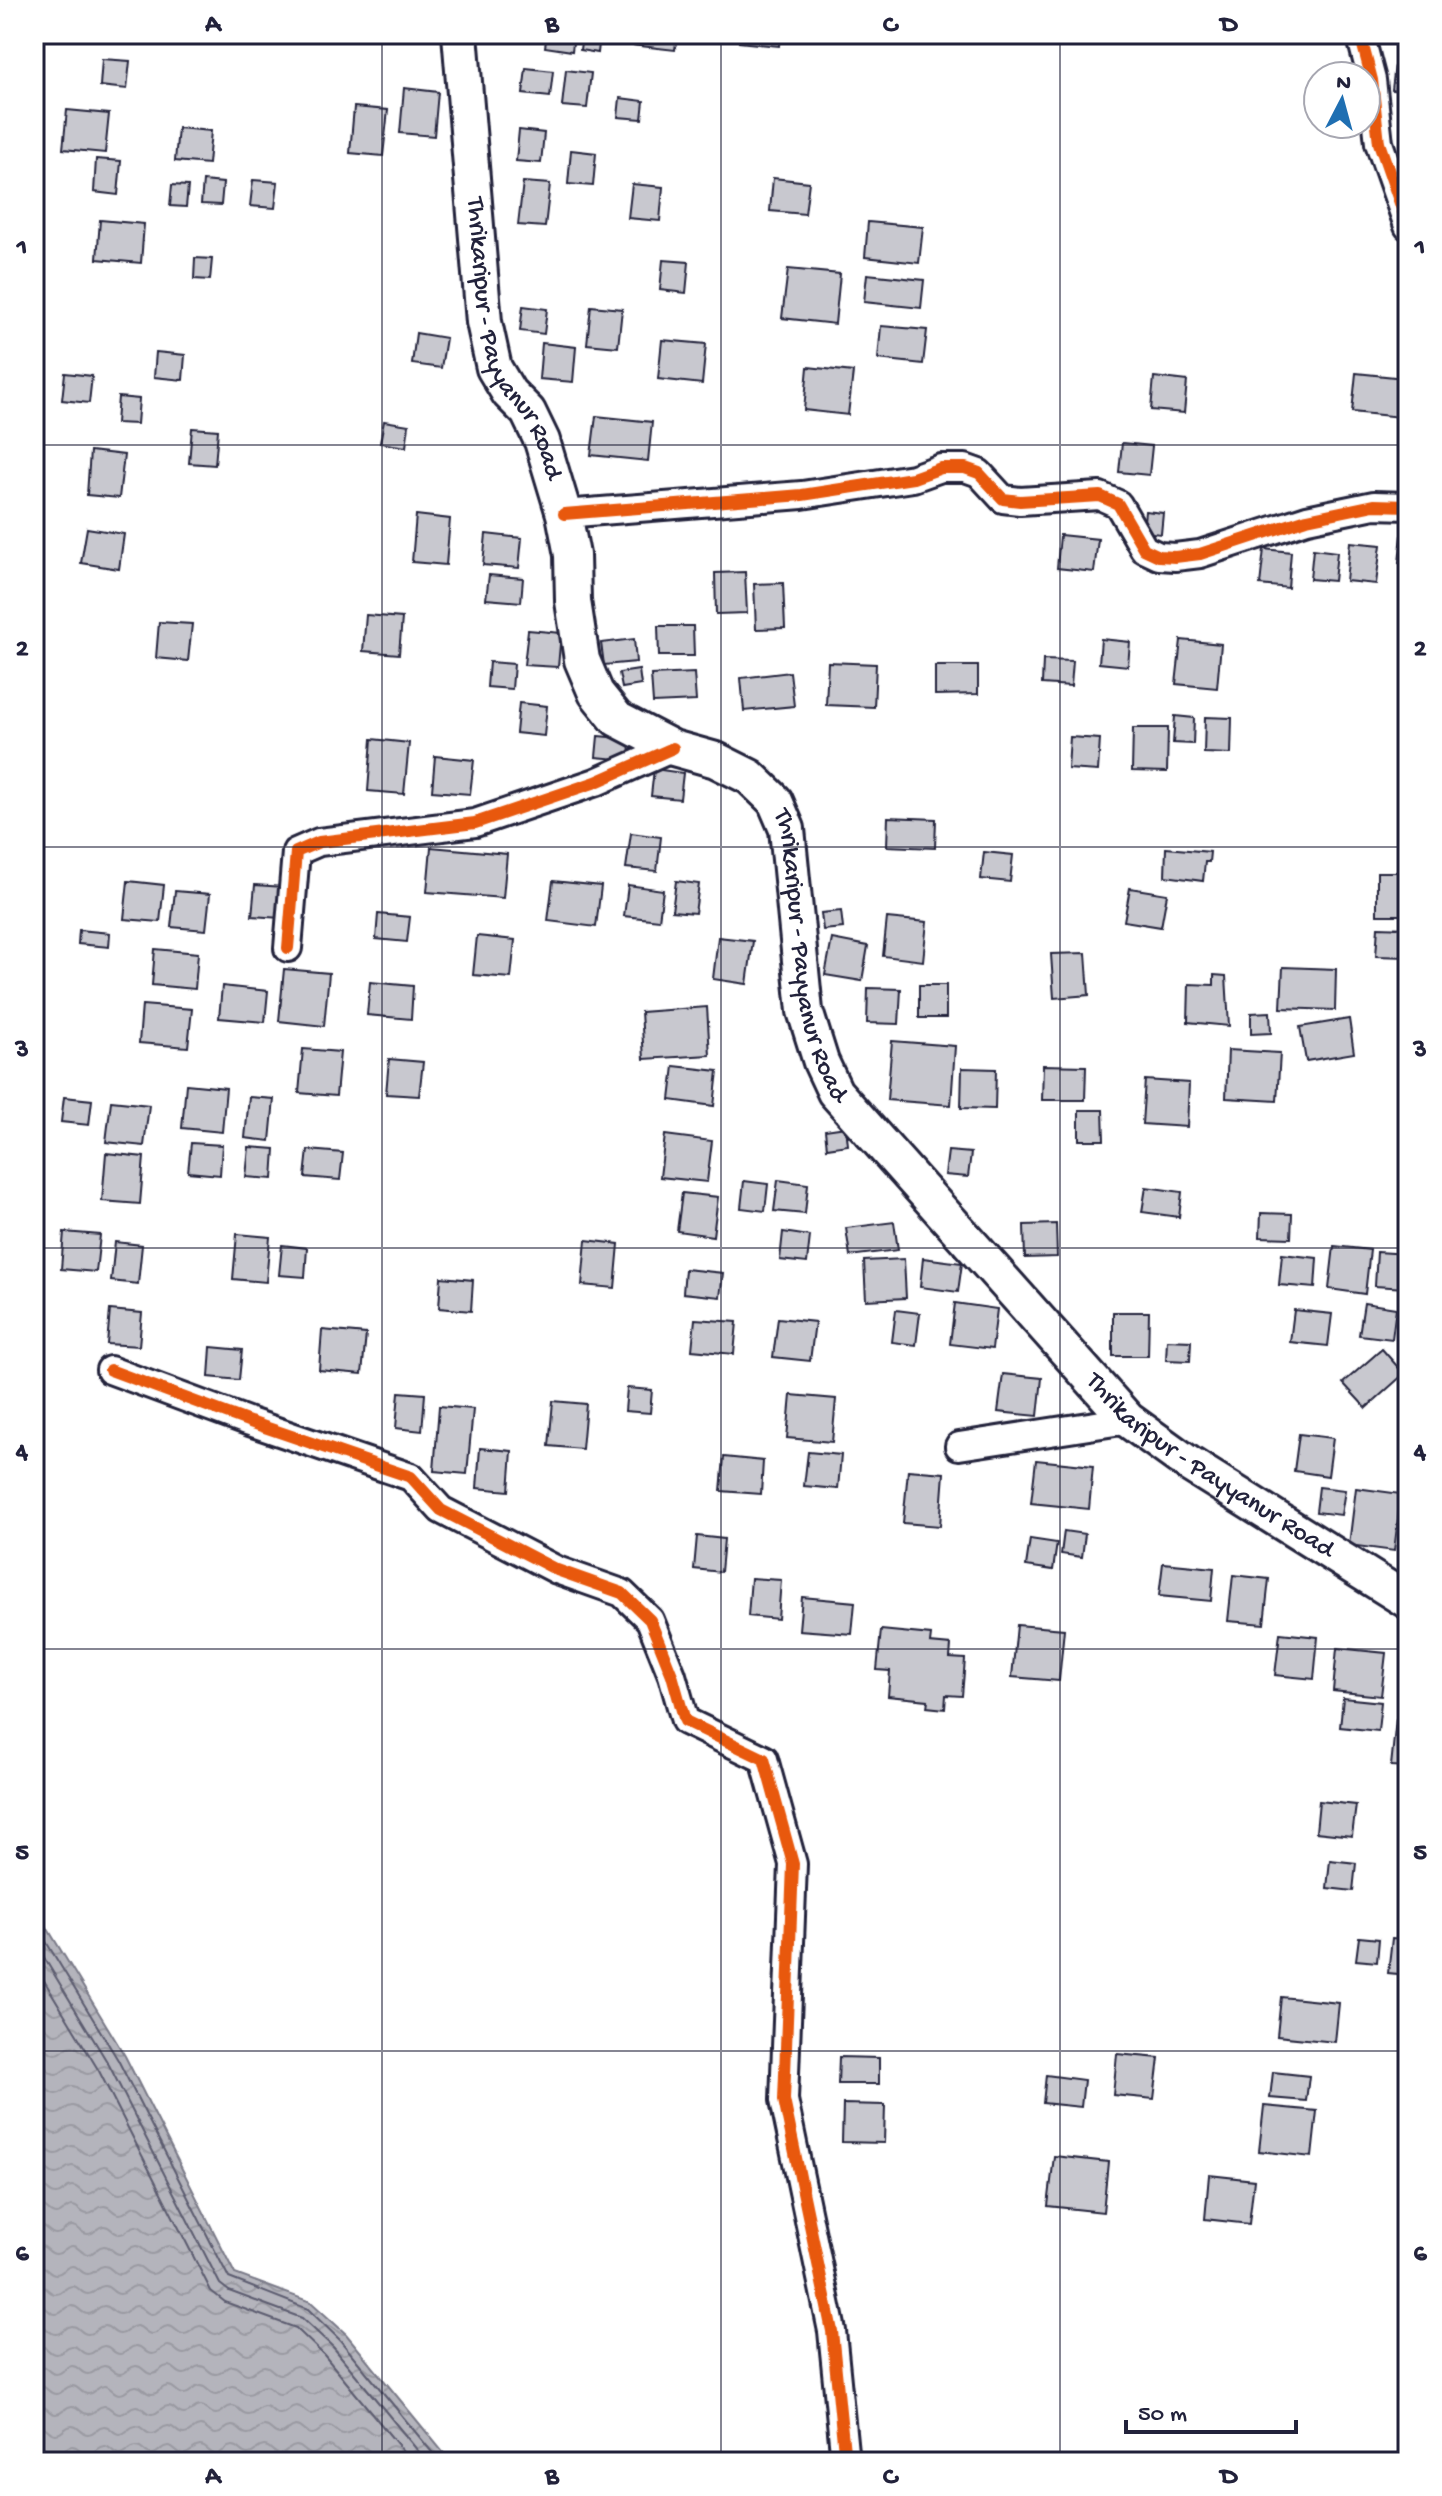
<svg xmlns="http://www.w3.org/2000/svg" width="1442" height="2496" viewBox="0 0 1442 2496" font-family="'Gochi Hand',sans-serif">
  <defs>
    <pattern id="water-waves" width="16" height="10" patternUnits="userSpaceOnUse" patternTransform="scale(2)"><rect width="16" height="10" fill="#b4b4bc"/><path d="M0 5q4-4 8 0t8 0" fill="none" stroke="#9a9aa2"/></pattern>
  </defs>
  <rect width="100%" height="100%" fill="#fff"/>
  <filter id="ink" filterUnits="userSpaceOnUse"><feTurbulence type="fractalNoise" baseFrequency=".0125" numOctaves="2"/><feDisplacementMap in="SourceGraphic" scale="16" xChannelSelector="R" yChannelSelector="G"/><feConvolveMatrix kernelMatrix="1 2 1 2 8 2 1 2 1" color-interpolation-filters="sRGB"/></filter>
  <g filter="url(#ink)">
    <polygon fill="url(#water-waves)" stroke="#7a7a88" stroke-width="2" points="34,1906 125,2056 235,2274 311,2302 346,2334 451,2462 34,2462"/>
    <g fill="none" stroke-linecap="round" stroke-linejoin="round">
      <g stroke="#5c5c6f" stroke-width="2">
        <polyline points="34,1922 118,2060 229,2278 308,2309 340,2340 440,2462"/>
        <polyline points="34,1941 109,2065 220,2284 229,2291 302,2318 333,2347 427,2462"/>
        <polyline points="34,1964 99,2071 211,2291 225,2302 296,2328 324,2355 412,2462"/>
      </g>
    </g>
    <g fill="#c8c8cf" stroke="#22223b" stroke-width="2">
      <polygon points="547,34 574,34 572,51 545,47"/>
      <polygon points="582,34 600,34 598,53 580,50"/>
      <polygon points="633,34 677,34 675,50 632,45"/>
      <polygon points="740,34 780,34 779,46 739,42"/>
      <polygon points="1396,56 1408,58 1408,92 1392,90"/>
      <polygon points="102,59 130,61 127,89 100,86"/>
      <polygon points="526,68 553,71 550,97 523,94"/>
      <polygon points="566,70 591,73 587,108 562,106"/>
      <polygon points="404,88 438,92 434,136 400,133"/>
      <polygon points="620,98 644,101 642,119 618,117"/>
      <polygon points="354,107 388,110 383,156 350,153"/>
      <polygon points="67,110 109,114 105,153 63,149"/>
      <polygon points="178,128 211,131 208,164 175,161"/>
      <polygon points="519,130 544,133 541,163 516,161"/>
      <polygon points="571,150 596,153 593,186 568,184"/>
      <polygon points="96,159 121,161 118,195 94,192"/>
      <polygon points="773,178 809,182 805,214 770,211"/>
      <polygon points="253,180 278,182 275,208 250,206"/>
      <polygon points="203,181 223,183 221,205 201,204"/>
      <polygon points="523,182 550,184 545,227 518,225"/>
      <polygon points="632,184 663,187 660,221 628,218"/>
      <polygon points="172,185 188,186 186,207 170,206"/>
      <polygon points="100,220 144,224 141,263 97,259"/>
      <polygon points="868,222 923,227 919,263 865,257"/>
      <polygon points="195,258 212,259 210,280 194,279"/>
      <polygon points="663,260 689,262 686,293 660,290"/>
      <polygon points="788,269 840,274 835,324 782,318"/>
      <polygon points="867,274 924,280 921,308 864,302"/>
      <polygon points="523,306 547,309 544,334 520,331"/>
      <polygon points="591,306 622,309 618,347 587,344"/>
      <polygon points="34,311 43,312 39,356 34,355"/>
      <polygon points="881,326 927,330 923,364 878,359"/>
      <polygon points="416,333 446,338 441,368 412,364"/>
      <polygon points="662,340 706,344 702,384 658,379"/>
      <polygon points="542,343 576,347 573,382 539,379"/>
      <polygon points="156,352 185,355 183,380 154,377"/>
      <polygon points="808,367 853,372 848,415 804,410"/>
      <polygon points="65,373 92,376 89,403 62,400"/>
      <polygon points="1356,373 1404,378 1400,417 1352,412"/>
      <polygon points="1154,377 1187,381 1184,413 1151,410"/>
      <polygon points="118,397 139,399 137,424 116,423"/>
      <polygon points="596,416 652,422 648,461 591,455"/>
      <polygon points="384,421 409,425 406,447 380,443"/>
      <polygon points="192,428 218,430 215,465 189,463"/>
      <polygon points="1122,443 1152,446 1149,475 1119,472"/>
      <polygon points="90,451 124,455 119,498 87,495"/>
      <polygon points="1145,511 1163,513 1161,534 1143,532"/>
      <polygon points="416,515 450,519 446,565 412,562"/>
      <polygon points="1403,524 1408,525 1408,564 1399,563"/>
      <polygon points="87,528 124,534 119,569 81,563"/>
      <polygon points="486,534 522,538 519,568 483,565"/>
      <polygon points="1060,535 1098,539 1094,572 1057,568"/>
      <polygon points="1350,542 1381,545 1376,584 1346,581"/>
      <polygon points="1264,549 1291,552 1288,588 1260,585"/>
      <polygon points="1313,549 1337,552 1334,581 1310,579"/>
      <polygon points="745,572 747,613 716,614 715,573"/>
      <polygon points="489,575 523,578 521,602 486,599"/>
      <polygon points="783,583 785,628 756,629 754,584"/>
      <polygon points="366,615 402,618 399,654 363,651"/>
      <polygon points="159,622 192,624 188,661 156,658"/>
      <polygon points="658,626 693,626 694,656 659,656"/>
      <polygon points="528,630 561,633 558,667 524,665"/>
      <polygon points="634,639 636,662 604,665 601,643"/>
      <polygon points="1101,639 1130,642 1128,666 1099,663"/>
      <polygon points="1181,640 1221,644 1217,688 1176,684"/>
      <polygon points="1043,660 1073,661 1071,686 1042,684"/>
      <polygon points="489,662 514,664 512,689 487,687"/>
      <polygon points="828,662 876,664 874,707 826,705"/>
      <polygon points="935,666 978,666 978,694 935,695"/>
      <polygon points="639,670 641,685 622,688 619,673"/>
      <polygon points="790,672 794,706 744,711 741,678"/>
      <polygon points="694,673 696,701 653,703 651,675"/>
      <polygon points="519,703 547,706 544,736 516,733"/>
      <polygon points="1175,716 1194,718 1193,744 1173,743"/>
      <polygon points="1205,717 1232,718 1231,754 1204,753"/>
      <polygon points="1133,728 1168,728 1167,772 1132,771"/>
      <polygon points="598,736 631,739 628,760 596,757"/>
      <polygon points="1070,737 1100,739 1098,771 1068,769"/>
      <polygon points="372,739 409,743 404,794 368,791"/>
      <polygon points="435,756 474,760 470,794 432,791"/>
      <polygon points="654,769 683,773 680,799 651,796"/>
      <polygon points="888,817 936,819 935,848 887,846"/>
      <polygon points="631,833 661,837 657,871 626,868"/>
      <polygon points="431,847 507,854 503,898 427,892"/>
      <polygon points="1166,848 1210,852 1209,862 1205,862 1203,881 1165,876"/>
      <polygon points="984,852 1013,855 1010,882 981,879"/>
      <rect x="1377" y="872" width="31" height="43"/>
      <polygon points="128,881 164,885 160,922 124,919"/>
      <polygon points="553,881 601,886 596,927 548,921"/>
      <polygon points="676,881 699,884 695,913 672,911"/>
      <polygon points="255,885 284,887 281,918 252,916"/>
      <polygon points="628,885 663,890 659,920 624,916"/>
      <polygon points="1130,888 1167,894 1161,927 1124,921"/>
      <polygon points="175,891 210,894 206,930 171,927"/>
      <polygon points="841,911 843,928 823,930 821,913"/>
      <polygon points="378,914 410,917 407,942 376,939"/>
      <polygon points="887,918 927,922 923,961 883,956"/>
      <polygon points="1378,927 1408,928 1408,957 1376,956"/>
      <polygon points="79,930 110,933 109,947 78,944"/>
      <polygon points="477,936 515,940 511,978 473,975"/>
      <polygon points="718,937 753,941 747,984 713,979"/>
      <polygon points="832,939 868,946 862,981 825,975"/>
      <polygon points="155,949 198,953 195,989 152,985"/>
      <polygon points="1086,953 1089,995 1054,998 1051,954"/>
      <polygon points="1283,967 1336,969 1335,1010 1281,1008"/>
      <polygon points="284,969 329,973 324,1026 279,1021"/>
      <polygon points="1214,975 1226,976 1229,1026 1188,1022 1189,984 1214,985"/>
      <polygon points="370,982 413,986 411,1019 367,1015"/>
      <rect x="919" y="985" width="27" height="33"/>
      <polygon points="222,986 268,991 265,1022 219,1018"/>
      <polygon points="868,988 901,989 899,1024 867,1023"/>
      <polygon points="142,1005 192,1009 188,1047 139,1043"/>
      <polygon points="707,1007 710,1055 644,1059 641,1012"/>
      <polygon points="1270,1012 1271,1033 1251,1034 1251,1013"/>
      <polygon points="1349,1019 1354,1053 1306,1061 1300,1027"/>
      <polygon points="892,1041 955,1046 951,1105 887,1100"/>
      <polygon points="303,1049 340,1052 336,1096 299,1093"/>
      <polygon points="1228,1050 1280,1053 1277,1101 1226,1098"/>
      <polygon points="389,1059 423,1062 419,1096 386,1094"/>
      <polygon points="1043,1065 1086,1066 1085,1100 1042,1100"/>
      <polygon points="674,1066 718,1071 714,1106 670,1100"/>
      <polygon points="962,1068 996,1069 995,1109 961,1108"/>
      <polygon points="1145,1080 1189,1083 1187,1127 1142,1124"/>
      <polygon points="186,1084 226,1088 222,1132 182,1128"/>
      <polygon points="64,1097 92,1100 89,1125 61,1122"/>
      <polygon points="249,1097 274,1099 270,1141 245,1138"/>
      <polygon points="111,1101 149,1105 144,1146 106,1142"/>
      <polygon points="1079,1110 1103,1110 1104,1140 1079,1140"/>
      <polygon points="846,1127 848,1145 827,1148 825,1130"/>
      <polygon points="665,1135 712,1141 707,1182 660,1177"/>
      <polygon points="191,1143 222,1145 220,1175 188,1172"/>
      <polygon points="249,1147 275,1149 273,1179 246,1177"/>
      <polygon points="308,1150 343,1153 340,1180 305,1177"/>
      <polygon points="948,1151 971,1153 968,1177 945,1175"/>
      <polygon points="106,1153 144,1157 140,1204 102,1201"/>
      <polygon points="778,1180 808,1184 805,1214 774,1211"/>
      <polygon points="744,1181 768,1184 765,1211 741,1208"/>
      <polygon points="1146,1187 1182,1192 1179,1217 1142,1212"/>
      <polygon points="682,1193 718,1197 713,1236 677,1231"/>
      <polygon points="1261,1213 1292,1214 1291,1238 1260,1237"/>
      <polygon points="894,1222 898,1250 850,1256 846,1228"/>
      <polygon points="1056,1224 1057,1257 1025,1258 1024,1225"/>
      <polygon points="64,1232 100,1235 96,1272 61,1269"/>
      <polygon points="783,1232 810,1236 807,1263 780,1260"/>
      <polygon points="237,1234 270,1237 266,1282 233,1279"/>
      <polygon points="586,1240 619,1244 615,1288 582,1285"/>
      <polygon points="115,1242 142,1245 138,1284 111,1281"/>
      <polygon points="282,1245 307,1248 305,1277 279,1275"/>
      <polygon points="1334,1246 1370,1250 1365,1294 1329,1289"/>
      <polygon points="1377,1252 1408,1254 1405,1288 1375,1286"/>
      <polygon points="1282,1254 1317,1258 1315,1288 1279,1285"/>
      <polygon points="923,1258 962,1263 958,1292 920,1287"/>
      <polygon points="904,1259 906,1298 866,1300 864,1261"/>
      <polygon points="685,1269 723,1273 720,1297 683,1293"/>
      <polygon points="441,1277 473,1280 471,1311 439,1308"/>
      <polygon points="955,1303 997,1309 992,1349 950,1344"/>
      <polygon points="1364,1303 1396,1308 1392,1339 1359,1335"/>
      <polygon points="110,1310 142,1313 139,1346 107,1344"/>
      <polygon points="896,1310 920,1313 916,1345 892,1342"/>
      <polygon points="1294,1310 1332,1314 1328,1346 1290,1342"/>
      <polygon points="1113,1312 1149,1312 1148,1356 1113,1356"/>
      <polygon points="778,1318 815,1322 810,1361 773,1357"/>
      <polygon points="695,1319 737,1322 734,1354 692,1350"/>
      <polygon points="322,1330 366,1334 362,1374 319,1370"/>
      <polygon points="1167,1340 1191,1341 1190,1361 1166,1360"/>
      <polygon points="211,1347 242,1350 239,1380 209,1377"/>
      <polygon points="1382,1349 1404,1374 1366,1408 1343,1383"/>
      <polygon points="1003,1374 1042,1378 1038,1416 998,1412"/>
      <polygon points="627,1388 652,1390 650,1413 625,1411"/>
      <polygon points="399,1392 425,1394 422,1431 396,1428"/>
      <polygon points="791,1395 836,1399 832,1442 787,1438"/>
      <polygon points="553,1401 586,1404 582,1449 549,1446"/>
      <polygon points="439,1406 473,1409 467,1474 434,1471"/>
      <polygon points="1299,1434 1333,1438 1328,1476 1294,1471"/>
      <polygon points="480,1448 512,1451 509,1491 477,1488"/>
      <polygon points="808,1452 841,1455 838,1489 804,1486"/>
      <polygon points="724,1457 763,1461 761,1494 721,1491"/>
      <polygon points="1036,1460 1093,1466 1089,1509 1031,1503"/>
      <polygon points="908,1470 944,1473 940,1526 903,1523"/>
      <polygon points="1319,1487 1345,1490 1341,1515 1316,1512"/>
      <polygon points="1356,1488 1401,1494 1394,1551 1349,1545"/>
      <polygon points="1064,1531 1085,1534 1082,1557 1061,1554"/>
      <polygon points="697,1536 724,1539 721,1572 694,1569"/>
      <polygon points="1030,1539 1057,1543 1053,1570 1026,1566"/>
      <polygon points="1163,1563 1214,1568 1211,1601 1159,1596"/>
      <polygon points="1233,1575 1269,1579 1264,1624 1228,1621"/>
      <polygon points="751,1578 781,1580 778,1619 748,1616"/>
      <polygon points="802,1597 855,1602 852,1634 799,1630"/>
      <polygon points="1017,1625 1064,1629 1059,1681 1012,1677"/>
      <polygon points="881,1630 931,1635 930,1643 951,1645 950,1658 965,1659 962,1696 946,1695 945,1709 927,1707 928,1700 888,1696 890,1671 877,1670"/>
      <polygon points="1280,1633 1318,1637 1314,1679 1275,1675"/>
      <polygon points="1337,1648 1386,1653 1381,1696 1333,1691"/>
      <polygon points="1343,1698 1381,1702 1378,1731 1340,1727"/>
      <polygon points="1396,1719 1408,1720 1408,1767 1391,1766"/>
      <polygon points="1319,1801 1356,1805 1352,1836 1316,1832"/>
      <polygon points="1330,1860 1356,1863 1353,1891 1327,1888"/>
      <polygon points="1359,1937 1379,1939 1377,1962 1356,1960"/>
      <polygon points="1392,1938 1408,1940 1408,1975 1388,1973"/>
      <polygon points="1281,1997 1339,2003 1335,2042 1277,2036"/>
      <polygon points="1117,2054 1159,2058 1154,2099 1113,2095"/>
      <polygon points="839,2057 879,2058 879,2084 838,2084"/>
      <polygon points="1273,2072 1309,2076 1306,2101 1270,2098"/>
      <polygon points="1046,2075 1084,2080 1081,2107 1043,2103"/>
      <polygon points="843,2104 885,2105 884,2143 842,2142"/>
      <polygon points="1264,2106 1317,2111 1312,2157 1259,2151"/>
      <polygon points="1054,2156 1108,2162 1103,2212 1048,2206"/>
      <polygon points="1209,2175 1254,2180 1249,2224 1205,2219"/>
    </g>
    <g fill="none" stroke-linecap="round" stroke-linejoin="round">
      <defs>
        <g id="minor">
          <polyline points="1360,34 1372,80 1379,143 1408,226"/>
          <polyline points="564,514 802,495 913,478 941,468 965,468 979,473 1003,499 1020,501 1100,496 1118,504 1144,549 1159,556 1175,557 1200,554 1307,519 1374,505 1408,506"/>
          <polyline points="288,948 296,852 319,842 475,823 596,782 673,748"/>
          <polyline points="110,1370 250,1422 411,1477 441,1510 557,1570 622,1593 650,1620 672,1675 685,1721 764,1759 793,1864 784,2100 832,2331 845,2462"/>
          <polyline points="959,1446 1128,1420"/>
        </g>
        <g id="major">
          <path id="s1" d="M 460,34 L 484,322 L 494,368 L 509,393 L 528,412 L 542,441 L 564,514 L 572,555 L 573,601 L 582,660 L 596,693 L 617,719 L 673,748 L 716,760 L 750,777 L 775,801 L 787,829 L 805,1011 L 821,1062 L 835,1092 L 1128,1420 L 1189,1464 L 1408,1601"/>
        </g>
      </defs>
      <use href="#minor" stroke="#22223b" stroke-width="32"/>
      <use href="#major" stroke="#22223b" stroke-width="40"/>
      <use href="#minor" stroke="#fff" stroke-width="26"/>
      <use href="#major" stroke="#fff" stroke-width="34"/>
      <defs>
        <g id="cycleway">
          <polyline points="1360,34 1372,80 1379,143 1408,226"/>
          <polyline points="564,514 802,495 913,478 941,468 965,468 979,473 1003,499 1020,501 1100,496 1118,504 1144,549 1159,556 1175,557 1200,554 1307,519 1374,505 1408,506"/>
          <polyline points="288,948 296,852 319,842 475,823 596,782 673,748"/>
          <polyline points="110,1370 250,1422 411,1477 441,1510 557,1570 622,1593 650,1620 672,1675 685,1721 764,1759 793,1864 784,2100 832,2331 845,2462"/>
        </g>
      </defs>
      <use href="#cycleway" stroke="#fff" stroke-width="17"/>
      <use href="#cycleway" stroke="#e8590c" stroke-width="12"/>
    </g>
  </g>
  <path fill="none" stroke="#22223b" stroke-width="2" stroke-opacity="0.55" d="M 382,34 L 382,2462M 721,34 L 721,2462M 1060,34 L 1060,2462M 34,445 L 1408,445M 34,847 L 1408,847M 34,1248 L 1408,1248M 34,1649 L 1408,1649M 34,2051 L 1408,2051"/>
  <g text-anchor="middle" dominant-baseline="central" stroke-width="8" stroke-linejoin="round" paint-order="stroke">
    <g font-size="26" fill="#22223b" stroke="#fff">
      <text stroke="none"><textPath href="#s1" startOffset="314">Thrikaripur - Payyanur Road</textPath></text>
      <text stroke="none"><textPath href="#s1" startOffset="1058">Thrikaripur - Payyanur Road</textPath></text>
      <text stroke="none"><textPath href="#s1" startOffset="1730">Thrikaripur - Payyanur Road</textPath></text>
    </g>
  </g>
  <rect width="1442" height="2496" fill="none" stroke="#fff" stroke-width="88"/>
  <g transform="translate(1342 100) rotate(6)"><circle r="38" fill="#ffffff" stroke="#a7a7b1" stroke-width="2"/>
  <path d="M0-6L14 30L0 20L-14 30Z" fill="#1f6fb2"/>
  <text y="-12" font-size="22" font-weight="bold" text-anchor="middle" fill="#22223b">N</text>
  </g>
  <path d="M1126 2420v12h170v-12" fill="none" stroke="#22223b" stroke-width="4"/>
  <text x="1138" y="2420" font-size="24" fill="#22223b" stroke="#ffffff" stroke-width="6" paint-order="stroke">50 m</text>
  <rect x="44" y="44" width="1354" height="2408" fill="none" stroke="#22223b" stroke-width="3"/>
  <g font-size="26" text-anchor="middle" font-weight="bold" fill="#22223b">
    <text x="213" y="31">A</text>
    <text x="552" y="31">B</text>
    <text x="890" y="31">C</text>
    <text x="1229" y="31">D</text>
    <text x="22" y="254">1</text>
    <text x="1420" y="254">1</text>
    <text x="22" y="655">2</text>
    <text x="1420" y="655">2</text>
    <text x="22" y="1056">3</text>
    <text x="1420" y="1056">3</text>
    <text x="22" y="1458">4</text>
    <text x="1420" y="1458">4</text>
    <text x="22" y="1859">5</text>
    <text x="1420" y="1859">5</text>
    <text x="22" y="2260">6</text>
    <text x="1420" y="2260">6</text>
    <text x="213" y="2483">A</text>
    <text x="552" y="2483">B</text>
    <text x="890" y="2483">C</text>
    <text x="1229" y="2483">D</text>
  </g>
</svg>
